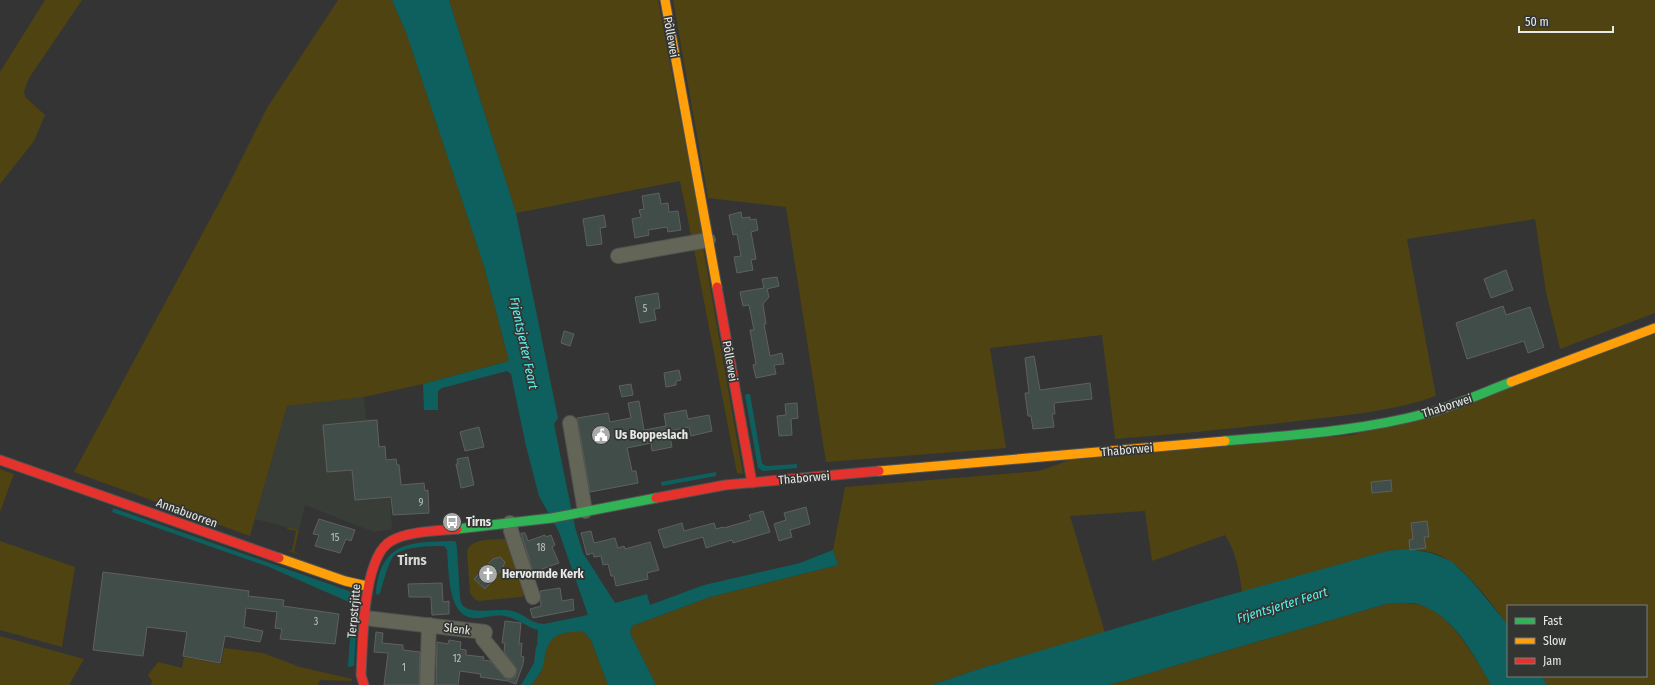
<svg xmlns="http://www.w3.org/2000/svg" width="1655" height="685" viewBox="0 0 1655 685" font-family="'Fira Sans Condensed',sans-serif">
  <rect width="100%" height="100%" fill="#343434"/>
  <polygon fill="#383e37" points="364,397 366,419 377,419 382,465 400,464 403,497 390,498 392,529 374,532 305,505 299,530 255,519 287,406"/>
  <g fill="#4f4312">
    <polygon points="45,0 82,0 29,78 24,91 25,97 45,115 34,141 0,184 0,72"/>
    <polygon points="338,0 392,0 407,35 484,266 509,361 423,384 364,397 287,406 250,536 74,472 227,188 267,108"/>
    <polygon points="449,0 658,0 703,238 692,240 680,181 516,213"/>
    <path d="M 673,0 L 1655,0 L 1655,313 L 1560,349 L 1546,292 L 1535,219 L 1407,239 L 1436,396 C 1394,411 1349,415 1305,420 C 1242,428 1178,434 1115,439 L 1102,335 L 990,348 L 1006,448 L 826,462 L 786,207 L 708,198 Z"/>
    <polygon points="703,247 743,474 737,473 735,463 694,249"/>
    <path d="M 1655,334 L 1655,685 L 1547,685 L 1542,676 L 1646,676 L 1646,606 L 1508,606 L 1508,625 C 1488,600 1462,560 1430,552 C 1415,549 1401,550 1387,551 L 1242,593 C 1240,574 1236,551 1225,535 L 1152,561 L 1145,511 L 1070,516 L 1105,633 L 982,668 L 932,685 L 656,685 L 630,633 L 632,626 L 710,597 L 838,565 L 833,550 L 845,487 L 1039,471 L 1070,460 L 1353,435 Z"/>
    <polygon points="0,469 14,474 0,512"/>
    <polygon points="287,527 299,530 294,552 306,557 286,550 292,551 296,531 287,529"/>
    <path d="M 503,539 L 511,539 L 528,593 L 521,597 L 479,601 L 474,599 L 470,593 L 467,551 C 472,538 491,540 503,539 Z"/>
    <polygon points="0,541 75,567 62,647 0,630"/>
    <path d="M 1403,602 C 1410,604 1418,604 1424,606 C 1452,616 1477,660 1491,685 L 1109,685 L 1386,604 Z"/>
    <path d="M 573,631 L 584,632 L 591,640 L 608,685 L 531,685 C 536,679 541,674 543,666 C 544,662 544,658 545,654 C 548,636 557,634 573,631 Z"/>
    <polygon points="0,636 84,659 69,685 0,685"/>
    <polygon points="224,648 263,653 300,667 352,679 352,681 320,680 318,685 151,685 152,681 148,675 158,662 182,668 184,657 221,664"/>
  </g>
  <g fill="#0d605d">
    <path d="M 392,0 L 449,0 L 516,213 L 558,418 L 554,424 L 575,527 L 583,553 L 615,603 L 647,594 L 650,605 L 704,585 L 800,563 L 833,550 L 838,565 L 710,597 L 632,626 L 630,633 L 656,685 L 608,685 L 591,640 L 584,632 C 567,631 551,632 546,651 C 544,656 545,661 543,666 C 541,673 536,679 531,685 L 521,685 L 534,663 L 536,647 L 537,646 L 538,630 C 526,627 517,618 504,616 C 493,614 485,619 474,618 C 447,617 449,570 447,550 L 444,546 C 431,546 401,546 393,557 C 386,567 384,583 379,595 L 376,594 C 380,541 411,542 454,541 L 456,542 L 457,548 L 460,598 C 461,603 462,606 466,608 C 478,614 498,608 513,611 C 524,614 532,624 544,624 L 588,615 L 559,532 L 539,496 L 526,446 L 511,374 L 507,371 L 442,388 L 438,391 L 438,410 L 424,410 L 423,384 L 509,361 L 484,266 L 407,35 Z"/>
    <polygon points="747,394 750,394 762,463 766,466 797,464 797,468 763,471 758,468 745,395"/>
    <polygon points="716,472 716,476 662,486 661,484 661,482"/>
    <polygon points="113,508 349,591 358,601 354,666 348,667 352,611 352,606 349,602 269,567 112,512"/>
    <path d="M 1409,549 L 1431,553 L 1451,561 L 1470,579 L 1508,625 L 1508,676 L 1542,676 L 1547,685 L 1491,685 C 1475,657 1457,621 1426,607 C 1414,601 1399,603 1386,604 L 1109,685 L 932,685 L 982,668 L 1208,601 L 1387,551 Z"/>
  </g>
  <g fill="#414d49" stroke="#5f6060">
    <polygon points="659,193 661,204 668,203 669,212 678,211 681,230 668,232 667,227 648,230 649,235 635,238 632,219 641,217 639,210 644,209 642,196"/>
    <polygon points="741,212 742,218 750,217 750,220 756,219 758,230 751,232 756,259 751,260 753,270 737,273 734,257 741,256 737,234 733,235 729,215"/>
    <polygon points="604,215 606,227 600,228 602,244 587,246 583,219"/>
    <polygon points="1506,270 1513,290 1491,298 1484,279"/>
    <polygon points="777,277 779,286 767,289 769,297 763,304 766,324 764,324 770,356 782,353 784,364 774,365 776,374 756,378 753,365 756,364 750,330 754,330 749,305 743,306 740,292 764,288 762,279"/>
    <polygon points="658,293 660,308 654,309 656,320 640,323 635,297"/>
    <polygon points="1503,306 1506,315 1530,307 1544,347 1528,353 1524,341 1467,359 1456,323"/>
    <polygon points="564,331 574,334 570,346 561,343"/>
    <polygon points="1034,356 1040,390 1090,383 1092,399 1054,403 1055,414 1052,414 1054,427 1033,429 1031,416 1028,416 1025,393 1029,393 1025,358"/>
    <polygon points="679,370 681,380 676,381 676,385 666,387 664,373"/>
    <polygon points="631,384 633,395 622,397 619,386"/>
    <polygon points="639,401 644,430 666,426 664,414 686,410 688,419 709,415 712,431 691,436 689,427 669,431 672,447 652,451 651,443 627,448 632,471 636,471 638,483 590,492 577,418 608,413 610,422 631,418 628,403"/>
    <polygon points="797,403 798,418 791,419 792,435 779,436 777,416 786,415 785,404"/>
    <polygon points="377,420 379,447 385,446 386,460 396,459 397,465 399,465 401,485 424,483 425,491 428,490 429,513 393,515 391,497 355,500 352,470 327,472 323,425"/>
    <polygon points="479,427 484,447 465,451 460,432"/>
    <polygon points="468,457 474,485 461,488 456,464 458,464 457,459"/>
    <polygon points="1391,480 1392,491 1372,493 1371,482"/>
    <polygon points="806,507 810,524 790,530 792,537 779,541 774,524 786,520 784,513"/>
    <polygon points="763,511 770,532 733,543 732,540 706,548 703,537 664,548 658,530 682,523 684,531 714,523 716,529 723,527 724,528 751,520 749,515"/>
    <polygon points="319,519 355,530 351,541 346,539 340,553 315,546 319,535 313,534"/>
    <polygon points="1427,521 1429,537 1424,537 1426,548 1410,550 1409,540 1413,539 1411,523"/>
    <polygon points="591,531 594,543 615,538 618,548 624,546 625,549 650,542 659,570 647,573 648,579 616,586 614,576 611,576 608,564 603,565 601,556 594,557 593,553 587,555 581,533"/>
    <polygon points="521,533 525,533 528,541 545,535 546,537 551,535 555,545 552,547 559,563 542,569 543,572 534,575"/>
    <polygon points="500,557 505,562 502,569 485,589 474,579 493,559"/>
    <polygon points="103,572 249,591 248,596 284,600 283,606 339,614 335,644 280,639 282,629 275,628 277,612 246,608 244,627 263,631 260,642 225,636 220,663 183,656 187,632 147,627 143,656 93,650"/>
    <polygon points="442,583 443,602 449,601 449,614 432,615 431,597 409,597 408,584"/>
    <polygon points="560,588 562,601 573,599 574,610 533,618 530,609 541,606 540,591"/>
    <polygon points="505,621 521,623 519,644 522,643 521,656 524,657 523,664 516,684 508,681 480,677 481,674 460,671 458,685 436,685 437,642 448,644 449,640 461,642 460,649 466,650 466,655 484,657 483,660 490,661 506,679 511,679 515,677 517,669 504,652 505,643 502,643"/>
    <polygon points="376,632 383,633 382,643 403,645 403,650 420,652 419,685 384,685 388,653 374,652"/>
  </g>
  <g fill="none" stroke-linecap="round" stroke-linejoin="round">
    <defs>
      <g id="street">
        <polyline points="618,256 708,240"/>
        <polyline points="570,423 585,511"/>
        <polyline points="510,523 511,531 533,597"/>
        <polyline points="365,618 485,632 483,639 509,671"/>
        <polyline points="427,685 429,625"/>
      </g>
      <g id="fast">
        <path d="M 1225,441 C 1293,435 1361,431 1428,413 C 1454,406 1485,392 1511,382"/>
        <polyline points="457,529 552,518 656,498"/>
      </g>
      <g id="slow">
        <polyline points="665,0 717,287"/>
        <polyline points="1511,382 1655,328"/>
        <polyline points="879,471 1225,441"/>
        <polyline points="279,558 345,581 367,586"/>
      </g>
      <g id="jam">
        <polyline points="717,287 752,483"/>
        <polyline points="0,460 279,558"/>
        <polyline points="656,498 725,485 879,471"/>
        <path d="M 364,685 L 361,675 C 363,644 362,557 391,541 C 408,531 438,531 457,529"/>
      </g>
    </defs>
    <use href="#street" stroke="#515151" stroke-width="16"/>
    <use href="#fast" stroke="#515151" stroke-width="11"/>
    <use href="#slow" stroke="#515151" stroke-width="11"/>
    <use href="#jam" stroke="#515151" stroke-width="11"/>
    <use href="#street" stroke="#636656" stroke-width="14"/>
    <use href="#fast" stroke="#30b455" stroke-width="9"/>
    <use href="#slow" stroke="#ff9f0a" stroke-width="9"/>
    <use href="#jam" stroke="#e5322d" stroke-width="9"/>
  </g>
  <defs>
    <symbol id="civic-disc" viewBox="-11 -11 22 22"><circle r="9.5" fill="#a8aaa8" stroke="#333533"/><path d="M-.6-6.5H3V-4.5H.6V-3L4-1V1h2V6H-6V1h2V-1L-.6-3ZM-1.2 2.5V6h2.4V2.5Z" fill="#fff"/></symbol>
    <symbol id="bus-disc" viewBox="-11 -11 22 22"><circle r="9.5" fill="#a8aaa8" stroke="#333533"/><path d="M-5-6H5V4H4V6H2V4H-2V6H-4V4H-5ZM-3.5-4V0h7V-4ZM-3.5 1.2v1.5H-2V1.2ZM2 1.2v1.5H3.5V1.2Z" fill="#fff"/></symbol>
    <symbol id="church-disc" viewBox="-11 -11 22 22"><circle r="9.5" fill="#a8aaa8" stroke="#333533"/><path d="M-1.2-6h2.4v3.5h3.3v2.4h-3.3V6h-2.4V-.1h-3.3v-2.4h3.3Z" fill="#fff"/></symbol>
  </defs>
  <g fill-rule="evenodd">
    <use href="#civic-disc" x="590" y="424" width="22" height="22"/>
    <use href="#bus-disc" x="441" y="511" width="22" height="22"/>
    <use href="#church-disc" x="477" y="563" width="22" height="22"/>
  </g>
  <g text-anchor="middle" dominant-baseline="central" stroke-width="3.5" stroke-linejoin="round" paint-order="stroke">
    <g font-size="10" fill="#bec2c0">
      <text x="645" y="309">5</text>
      <text x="421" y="503">9</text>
      <text x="335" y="538">15</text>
      <text x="541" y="548">18</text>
      <text x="316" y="622">3</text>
      <text x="457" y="659">12</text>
      <text x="404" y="668">1</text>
    </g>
    <g font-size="12" fill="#e7e9e7" stroke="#333533">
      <text transform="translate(671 37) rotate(80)">Pôllewei</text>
      <text transform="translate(730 361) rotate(80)">Pôllewei</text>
      <text transform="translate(1447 406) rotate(-18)">Thaborwei</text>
      <text transform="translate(1127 450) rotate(-5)">Thaborwei</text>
      <text transform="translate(804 478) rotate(-5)">Thaborwei</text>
      <text transform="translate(187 513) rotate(20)">Annabuorren</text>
      <text transform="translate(354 611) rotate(-85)">Terpstrjitte</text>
      <text transform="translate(457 629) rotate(7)">Slenk</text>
    </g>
    <g font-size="12" font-weight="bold" fill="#e7e9e7" stroke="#333533" text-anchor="start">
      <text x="615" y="435">Us Boppeslach</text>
      <text x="466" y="522">Tirns</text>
      <text x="502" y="574">Hervormde Kerk</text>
    </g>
    <g font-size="13" font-style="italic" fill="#5df1eb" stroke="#333533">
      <text transform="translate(524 343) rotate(78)">Frjentsjerter Feart</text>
      <text transform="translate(1282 605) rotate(-17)">Frjentsjerter Feart</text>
    </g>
    <g font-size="14" font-weight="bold" fill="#d4d7d4" stroke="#333533">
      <text x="412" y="560">Tirns</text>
    </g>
  </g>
  <rect x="1507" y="605" width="140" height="72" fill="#333533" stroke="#7b7d7b"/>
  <rect x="1515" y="618" width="20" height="6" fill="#30b455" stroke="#7b7d7b"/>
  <text x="1543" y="625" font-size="12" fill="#e7e9e7">Fast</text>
  <rect x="1515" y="638" width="20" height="6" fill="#ff9f0a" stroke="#7b7d7b"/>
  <text x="1543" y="645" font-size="12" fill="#e7e9e7">Slow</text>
  <rect x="1515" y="658" width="20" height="6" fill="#e5322d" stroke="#7b7d7b"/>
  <text x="1543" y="665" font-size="12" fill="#e7e9e7">Jam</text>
  <path d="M1519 26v6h94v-6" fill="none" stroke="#e7e9e7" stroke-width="2"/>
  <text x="1525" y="26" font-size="12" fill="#e7e9e7" stroke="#333533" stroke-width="3" paint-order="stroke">50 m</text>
</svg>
